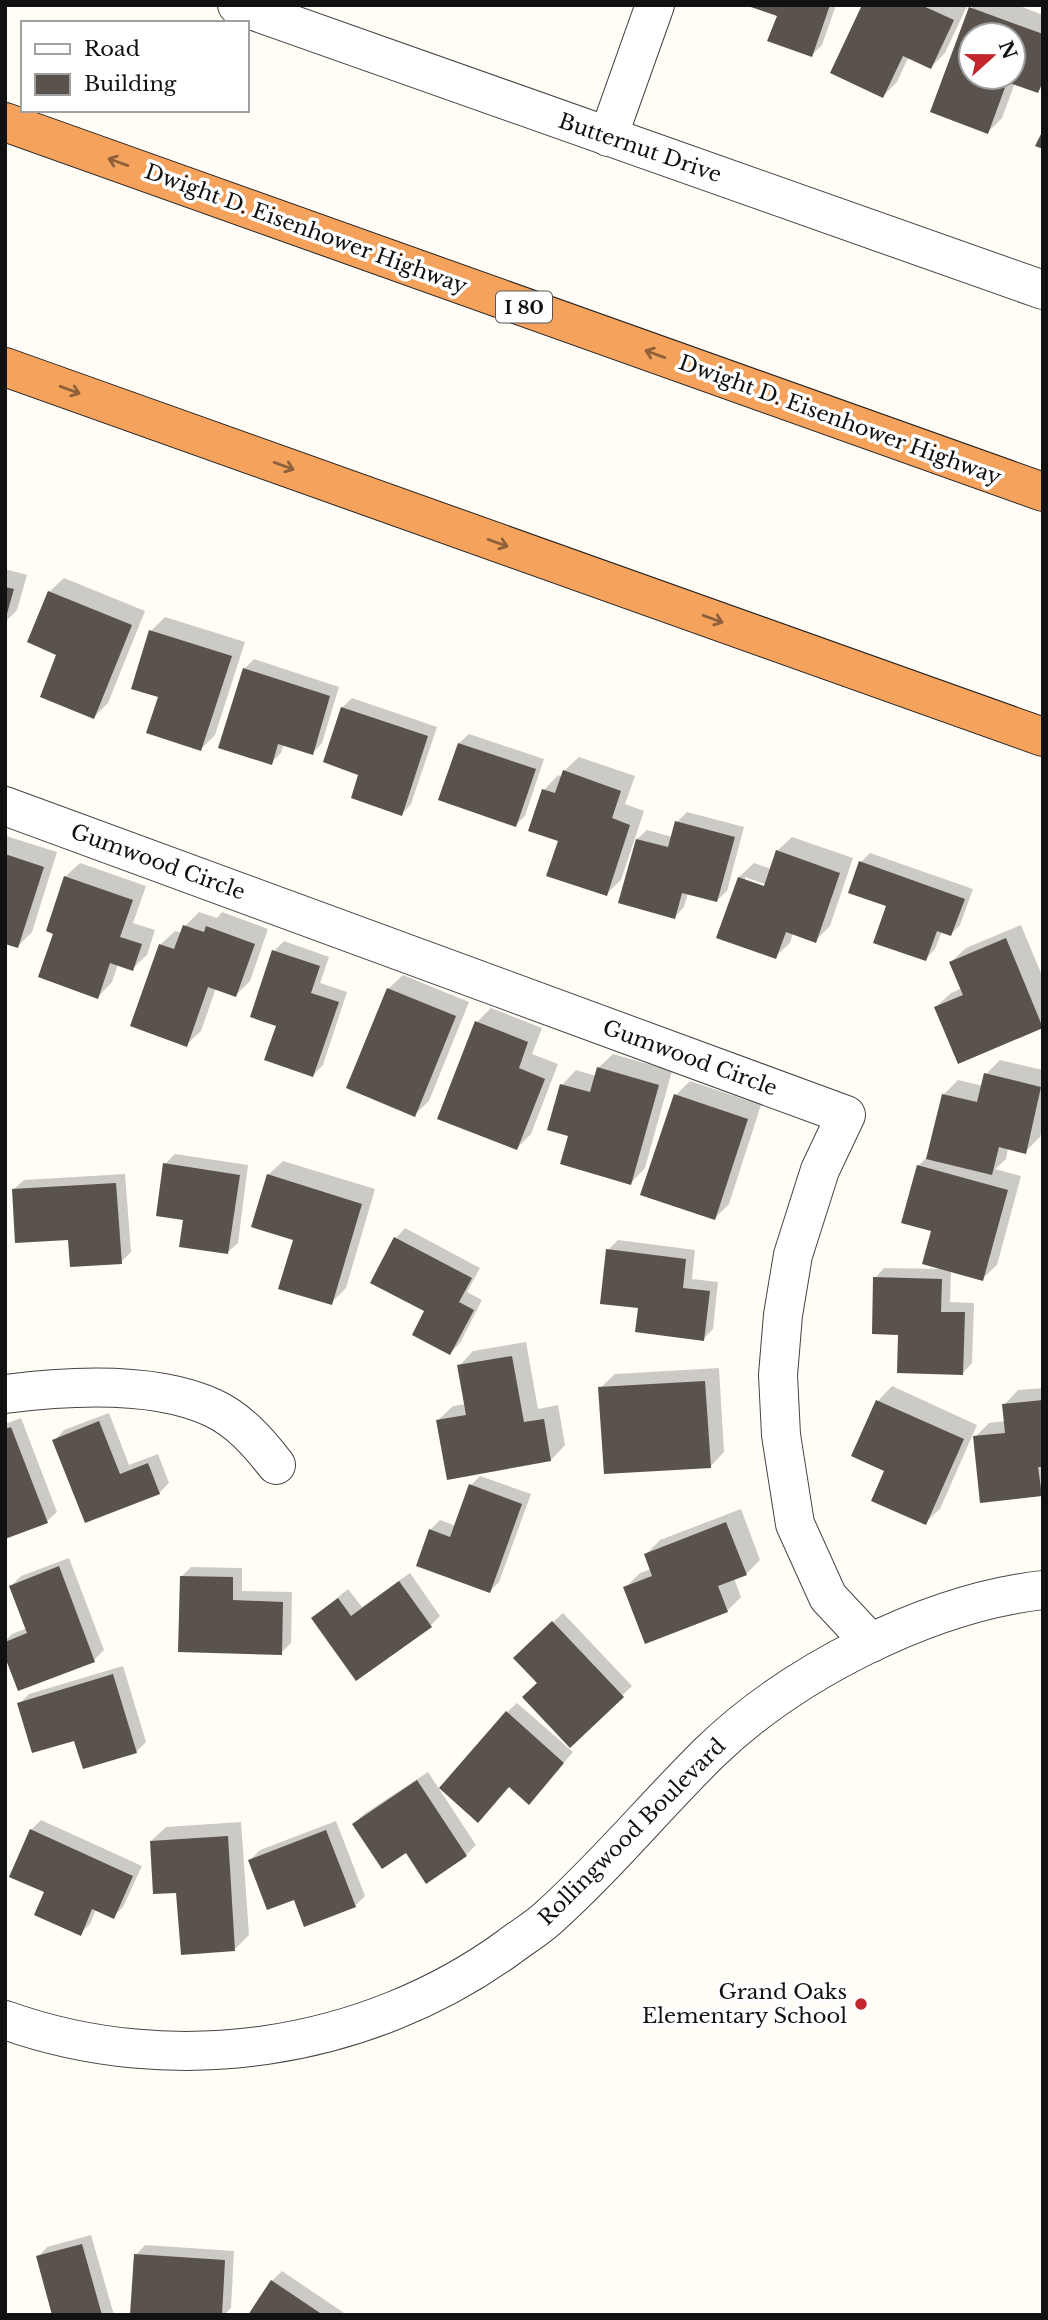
<svg xmlns="http://www.w3.org/2000/svg" width="1048" height="2320" viewBox="0 0 1048 2320" font-family="'Libre Baskerville',serif">
  <rect width="100%" height="100%" fill="#fffdf5"/>
  <g fill="#0003" fill-rule="evenodd">
    <polygon points="752,5 836,5 822,45 812,55 779,15"/>
    <polygon points="864,5 965,5 967,6 945,53 931,67 909,56 897,82 883,96"/>
    <path d="M 973,5 L 1017,5 L 1043,15 L 1043,86 L 1038,91 L 1015,83 L 1002,118 L 988,132 L 932,111 ZM 971,35 L 1013,35 L 1013,77 L 971,77 Z"/>
    <polygon points="5,569 27,575 17,610 5,622"/>
    <polygon points="64,578 145,611 108,703 94,717 59,654 49,592"/>
    <polygon points="165,617 245,642 215,735 201,749 160,696 151,631"/>
    <polygon points="254,659 339,687 322,743 313,753 284,744 281,753 271,763 244,669"/>
    <polygon points="352,698 437,727 411,804 402,814 361,774 342,708"/>
    <polygon points="469,734 544,759 525,816 515,825 459,743"/>
    <polygon points="579,757 635,776 625,804 644,811 621,880 606,894 561,840 544,790 558,775 562,777 564,771"/>
    <polygon points="687,812 744,827 727,891 717,900 688,893 684,907 675,917 636,840 647,830 672,837 677,822"/>
    <polygon points="6,836 57,852 32,932 18,946 5,942"/>
    <path d="M 792,837 L 853,858 L 830,926 L 815,941 L 793,933 L 790,943 L 775,957 L 739,877 L 754,863 L 771,869 L 777,851 ZM 745,877 L 772,887 L 771,890 L 745,881 Z"/>
    <polygon points="870,853 973,889 960,925 951,934 942,931 935,949 926,959 861,862"/>
    <polygon points="80,863 146,886 133,923 155,930 147,955 132,969 118,964 112,982 98,997 55,933 65,877"/>
    <polygon points="199,912 217,918 222,912 268,929 250,981 236,995 216,988 201,1031 186,1045 160,945 175,931 182,933 185,926"/>
    <polygon points="1021,925 1043,978 1043,1027 959,1062 936,1007 951,993 962,988 951,962 966,948"/>
    <polygon points="284,941 329,957 320,983 347,992 323,1065 313,1075 278,1025 274,951"/>
    <polygon points="403,975 469,1002 429,1101 414,1115 388,989"/>
    <polygon points="491,1008 542,1028 532,1054 558,1064 531,1134 517,1148 477,1022"/>
    <polygon points="613,1054 672,1071 645,1168 631,1183 570,1135 562,1085 576,1070 596,1076 598,1068"/>
    <polygon points="1000,1060 1043,1070 1043,1124 1040,1137 1025,1152 1008,1148 1006,1159 995,1169 1021,1176 997,1265 982,1279 951,1270 950,1302 974,1303 972,1363 963,1373 900,1333 875,1278 884,1268 943,1269 918,1166 928,1156 943,1095 958,1080 983,1086 986,1074"/>
    <polygon points="690,1081 761,1105 729,1204 715,1218 676,1095"/>
    <polygon points="175,1154 248,1165 238,1243 228,1252 185,1219 165,1164"/>
    <polygon points="283,1161 375,1189 346,1288 331,1303 295,1238 268,1175"/>
    <polygon points="125,1174 131,1252 121,1262 69,1238 14,1189 24,1180"/>
    <polygon points="405,1228 480,1268 467,1292 482,1300 460,1343 450,1353 427,1311 396,1238"/>
    <polygon points="618,1240 695,1250 692,1279 718,1282 713,1329 703,1339 640,1307 608,1250"/>
    <polygon points="526,1342 538,1409 558,1405 565,1445 551,1460 438,1420 453,1406 466,1404 459,1366 473,1351"/>
    <polygon points="719,1368 724,1452 710,1467 600,1388 615,1374"/>
    <polygon points="892,1386 977,1425 940,1509 925,1523 886,1470 878,1401"/>
    <polygon points="1043,1388 1043,1492 1041,1494 975,1437 989,1423 1006,1421 1004,1405 1018,1390"/>
    <polygon points="109,1413 129,1465 158,1454 169,1483 159,1493 86,1521 55,1440 64,1430"/>
    <polygon points="21,1418 57,1512 47,1521 5,1537 5,1424"/>
    <polygon points="480,1476 531,1494 499,1582 490,1591 430,1530 440,1520 456,1526 471,1485"/>
    <polygon points="741,1509 760,1560 746,1574 734,1578 741,1597 727,1611 625,1588 640,1573 651,1569 646,1554 660,1540"/>
    <polygon points="69,1558 104,1650 94,1660 19,1689 5,1652 5,1641 12,1634 27,1628 11,1586 21,1576"/>
    <polygon points="191,1567 242,1568 242,1591 292,1592 291,1643 281,1653 181,1577"/>
    <polygon points="410,1573 440,1616 431,1625 313,1618 348,1589 362,1607"/>
    <polygon points="563,1613 632,1686 570,1746 539,1683 515,1658"/>
    <polygon points="123,1666 146,1742 136,1752 75,1739 19,1704 29,1694"/>
    <polygon points="517,1703 573,1752 538,1793 510,1785 507,1712"/>
    <polygon points="428,1772 476,1845 466,1855 406,1851 354,1824 364,1814"/>
    <polygon points="41,1820 142,1866 123,1907 113,1917 96,1909 90,1924 80,1934 46,1892 31,1830"/>
    <polygon points="336,1821 365,1896 355,1906 295,1897 250,1860 260,1850"/>
    <polygon points="241,1822 249,1935 234,1950 178,1891 151,1841 166,1827"/>
    <polygon points="91,2235 114,2315 54,2315 38,2257 47,2247"/>
    <polygon points="145,2245 234,2251 231,2308 224,2315 132,2315 136,2255"/>
    <polygon points="282,2271 347,2315 250,2315 272,2281"/>
  </g>
  <g fill="#5a524d" fill-rule="evenodd">
    <polygon points="830,5 812,57 767,41 777,16 748,6"/>
    <polygon points="862,5 921,5 954,20 931,69 903,56 883,98 830,73"/>
    <path d="M 969,7 L 1043,34 L 1043,81 L 1038,93 L 1007,82 L 988,134 L 930,112 ZM 971,35 L 1013,35 L 1013,77 L 971,77 Z"/>
    <polygon points="1043,130 1043,149 1035,146"/>
    <polygon points="5,587 14,589 6,617 5,617"/>
    <polygon points="48,591 132,625 94,719 40,697 56,655 27,642"/>
    <polygon points="149,630 232,656 201,751 146,733 158,697 131,689"/>
    <polygon points="243,668 330,696 313,755 278,744 272,765 218,748"/>
    <polygon points="341,707 428,736 402,816 351,798 358,775 323,762"/>
    <polygon points="458,743 536,769 516,827 438,800"/>
    <polygon points="563,770 621,791 612,818 630,825 607,896 546,876 558,841 528,831 542,789 555,793"/>
    <polygon points="675,821 735,837 717,902 682,893 675,919 618,903 636,839 668,847"/>
    <polygon points="776,850 840,873 816,943 786,932 776,959 716,938 738,877 764,886"/>
    <polygon points="5,854 44,867 18,948 5,944"/>
    <polygon points="859,861 965,899 951,936 937,931 926,961 873,943 886,906 848,893"/>
    <polygon points="64,876 133,900 120,937 142,944 133,971 110,963 98,999 38,977 53,934 46,931"/>
    <polygon points="183,925 204,932 206,926 255,944 236,997 208,987 187,1047 130,1026 159,944 174,949"/>
    <polygon points="1006,938 1043,1028 958,1064 934,1007 963,995 949,962"/>
    <polygon points="272,950 320,966 311,993 339,1002 313,1077 264,1060 276,1026 250,1017"/>
    <polygon points="387,988 456,1016 415,1117 346,1088"/>
    <polygon points="475,1021 528,1042 519,1068 545,1079 517,1150 437,1119"/>
    <polygon points="597,1067 659,1085 631,1185 560,1164 568,1136 547,1130 560,1084 590,1092"/>
    <polygon points="984,1073 1041,1087 1026,1154 999,1147 992,1175 926,1159 942,1094 977,1102"/>
    <polygon points="674,1094 748,1119 715,1220 640,1195"/>
    <polygon points="163,1163 240,1175 228,1254 179,1247 183,1220 156,1216"/>
    <polygon points="917,1165 1008,1190 983,1281 922,1264 931,1231 901,1223"/>
    <polygon points="267,1174 362,1204 332,1305 278,1289 293,1240 251,1227"/>
    <polygon points="116,1183 122,1264 70,1267 68,1240 15,1243 12,1189"/>
    <polygon points="394,1237 472,1278 459,1302 474,1310 450,1355 412,1335 424,1311 370,1283"/>
    <polygon points="606,1249 686,1259 683,1288 710,1291 704,1341 635,1332 638,1308 600,1304"/>
    <polygon points="873,1277 942,1279 941,1312 965,1312 963,1375 897,1373 898,1335 872,1334"/>
    <polygon points="512,1356 524,1422 544,1419 551,1461 447,1480 436,1420 466,1415 457,1365"/>
    <polygon points="705,1381 711,1468 604,1474 598,1387"/>
    <polygon points="876,1400 964,1439 926,1525 871,1501 884,1471 851,1456"/>
    <polygon points="1043,1400 1043,1467 1038,1467 1042,1496 980,1503 973,1436 1005,1433 1002,1404"/>
    <polygon points="99,1421 120,1474 148,1463 160,1494 85,1523 52,1440"/>
    <polygon points="11,1427 48,1523 5,1539 5,1429"/>
    <polygon points="469,1484 522,1504 490,1593 416,1566 429,1529 450,1537"/>
    <polygon points="726,1522 747,1575 718,1586 728,1612 645,1644 623,1587 652,1576 644,1554"/>
    <polygon points="59,1566 95,1662 18,1691 5,1657 5,1642 27,1633 9,1586"/>
    <polygon points="180,1576 233,1577 233,1600 283,1602 282,1655 178,1652"/>
    <polygon points="399,1581 432,1627 356,1681 311,1618 338,1598 351,1616"/>
    <polygon points="552,1621 624,1697 570,1748 522,1697 537,1683 513,1658"/>
    <polygon points="113,1674 137,1753 83,1769 74,1741 32,1753 17,1703"/>
    <polygon points="506,1711 564,1763 529,1805 509,1787 478,1823 439,1788"/>
    <polygon points="417,1780 467,1856 426,1884 406,1853 382,1869 352,1824"/>
    <polygon points="30,1829 133,1876 114,1919 92,1909 81,1936 34,1915 44,1892 9,1877"/>
    <polygon points="326,1830 356,1907 304,1927 294,1900 267,1910 248,1860"/>
    <polygon points="228,1836 235,1951 181,1955 176,1893 153,1894 150,1841"/>
    <polygon points="82,2244 102,2315 52,2315 36,2256"/>
    <polygon points="134,2254 225,2260 222,2315 130,2315"/>
    <polygon points="271,2280 323,2315 248,2315"/>
  </g>
  <g fill="none" stroke-linecap="round" stroke-linejoin="round">
    <defs>
      <g id="minor">
        <polyline points="608,137 655,5"/>
        <polyline points="5,806 846,1115 820,1170 793,1255 783,1315 778,1375 781,1435 795,1524 828,1597 871,1643"/>
        <path d="M 5,1394 C 67,1386 155,1381 213,1408 C 239,1420 259,1443 276,1465"/>
      </g>
      <g id="tertiary">
        <polyline points="237,5 1043,290"/>
        <path d="M 5,2020 C 173,2080 366,2051 509,1947 C 522,1937 536,1929 548,1918 C 606,1866 655,1806 710,1752 C 793,1672 928,1603 1043,1590"/>
      </g>
      <g id="motorway">
        <polyline points="5,122 1043,492"/>
        <polyline points="5,367 1043,737"/>
      </g>
    </defs>
    <use href="#minor" stroke="#444" stroke-width="40"/>
    <use href="#tertiary" stroke="#444" stroke-width="40"/>
    <use href="#motorway" stroke="#222" stroke-width="40"/>
    <use href="#minor" stroke="#fff" stroke-width="38"/>
    <use href="#tertiary" stroke="#fff" stroke-width="38"/>
    <use href="#motorway" stroke="#f5a25d" stroke-width="38"/>
  </g>
  <defs><path id="oneway-shaft" d="M-6 0H5M1.5-3L5.5 0L1.5 3" fill="none" stroke-width="1.6" stroke-linecap="round" stroke-linejoin="round" transform="scale(1.75)"/></defs>
  <g stroke="#8e613b">
    <use href="#oneway-shaft" transform="translate(118 162) rotate(-160)"/>
    <use href="#oneway-shaft" transform="translate(655 354) rotate(-160)"/>
    <use href="#oneway-shaft" transform="translate(70 390) rotate(20)"/>
    <use href="#oneway-shaft" transform="translate(284 466) rotate(20)"/>
    <use href="#oneway-shaft" transform="translate(498 543) rotate(20)"/>
    <use href="#oneway-shaft" transform="translate(713 619) rotate(20)"/>
  </g>
  <circle fill="#c4262e" stroke="#fff" stroke-width="2.5" cx="861" cy="2004" r="7"/>
  <g text-anchor="middle" dominant-baseline="central" stroke-width="7" stroke-linejoin="round" paint-order="stroke">
    <rect fill="#fff" stroke="#585858" stroke-width="2" x="496" y="291.5" width="56" height="31" rx="5"/>
    <g font-size="19" font-weight="bold" fill="#111">
      <text x="524" y="307">I 80</text>
    </g>
    <g font-size="21" fill="#111" stroke="#fff">
      <text transform="translate(640 148) rotate(19)">Butternut Drive</text>
      <text transform="translate(306 229) rotate(20)">Dwight D. Eisenhower Highway</text>
      <text transform="translate(840 420) rotate(20)">Dwight D. Eisenhower Highway</text>
      <text transform="translate(158 862) rotate(20)">Gumwood Circle</text>
      <text transform="translate(690 1058) rotate(20)">Gumwood Circle</text>
      <text transform="translate(632 1832) rotate(-45)">Rollingwood Boulevard</text>
    </g>
    <g font-size="21" fill="#111" stroke="#fff" text-anchor="end">
      <text x="847" y="1992">Grand Oaks<tspan x="847" dy="24">Elementary School</tspan></text>
    </g>
  </g>
  <rect width="1048" height="2320" fill="none" stroke="#111111" stroke-width="14"/>
  <rect x="21" y="21" width="228" height="91" fill="#ffffff" stroke="#a0a0a0" stroke-width="2"/>
  <rect x="35" y="44" width="35" height="10" fill="#ffffff" stroke="#a0a0a0" stroke-width="2"/>
  <text x="84" y="56" font-size="21" fill="#111111">Road</text>
  <rect x="35" y="74" width="35" height="21" fill="#5a524d" stroke="#a0a0a0" stroke-width="2"/>
  <text x="84" y="91" font-size="21" fill="#111111">Building</text>
  <g transform="translate(992 56) rotate(69)"><circle r="33" fill="#ffffff" stroke="#a0a0a0" stroke-width="2"/>
  <path d="M0-5L12 26L0 18L-12 26Z" fill="#c4262e"/>
  <text y="-10" font-size="19" font-weight="bold" text-anchor="middle" fill="#111111">N</text>
  </g>
</svg>
